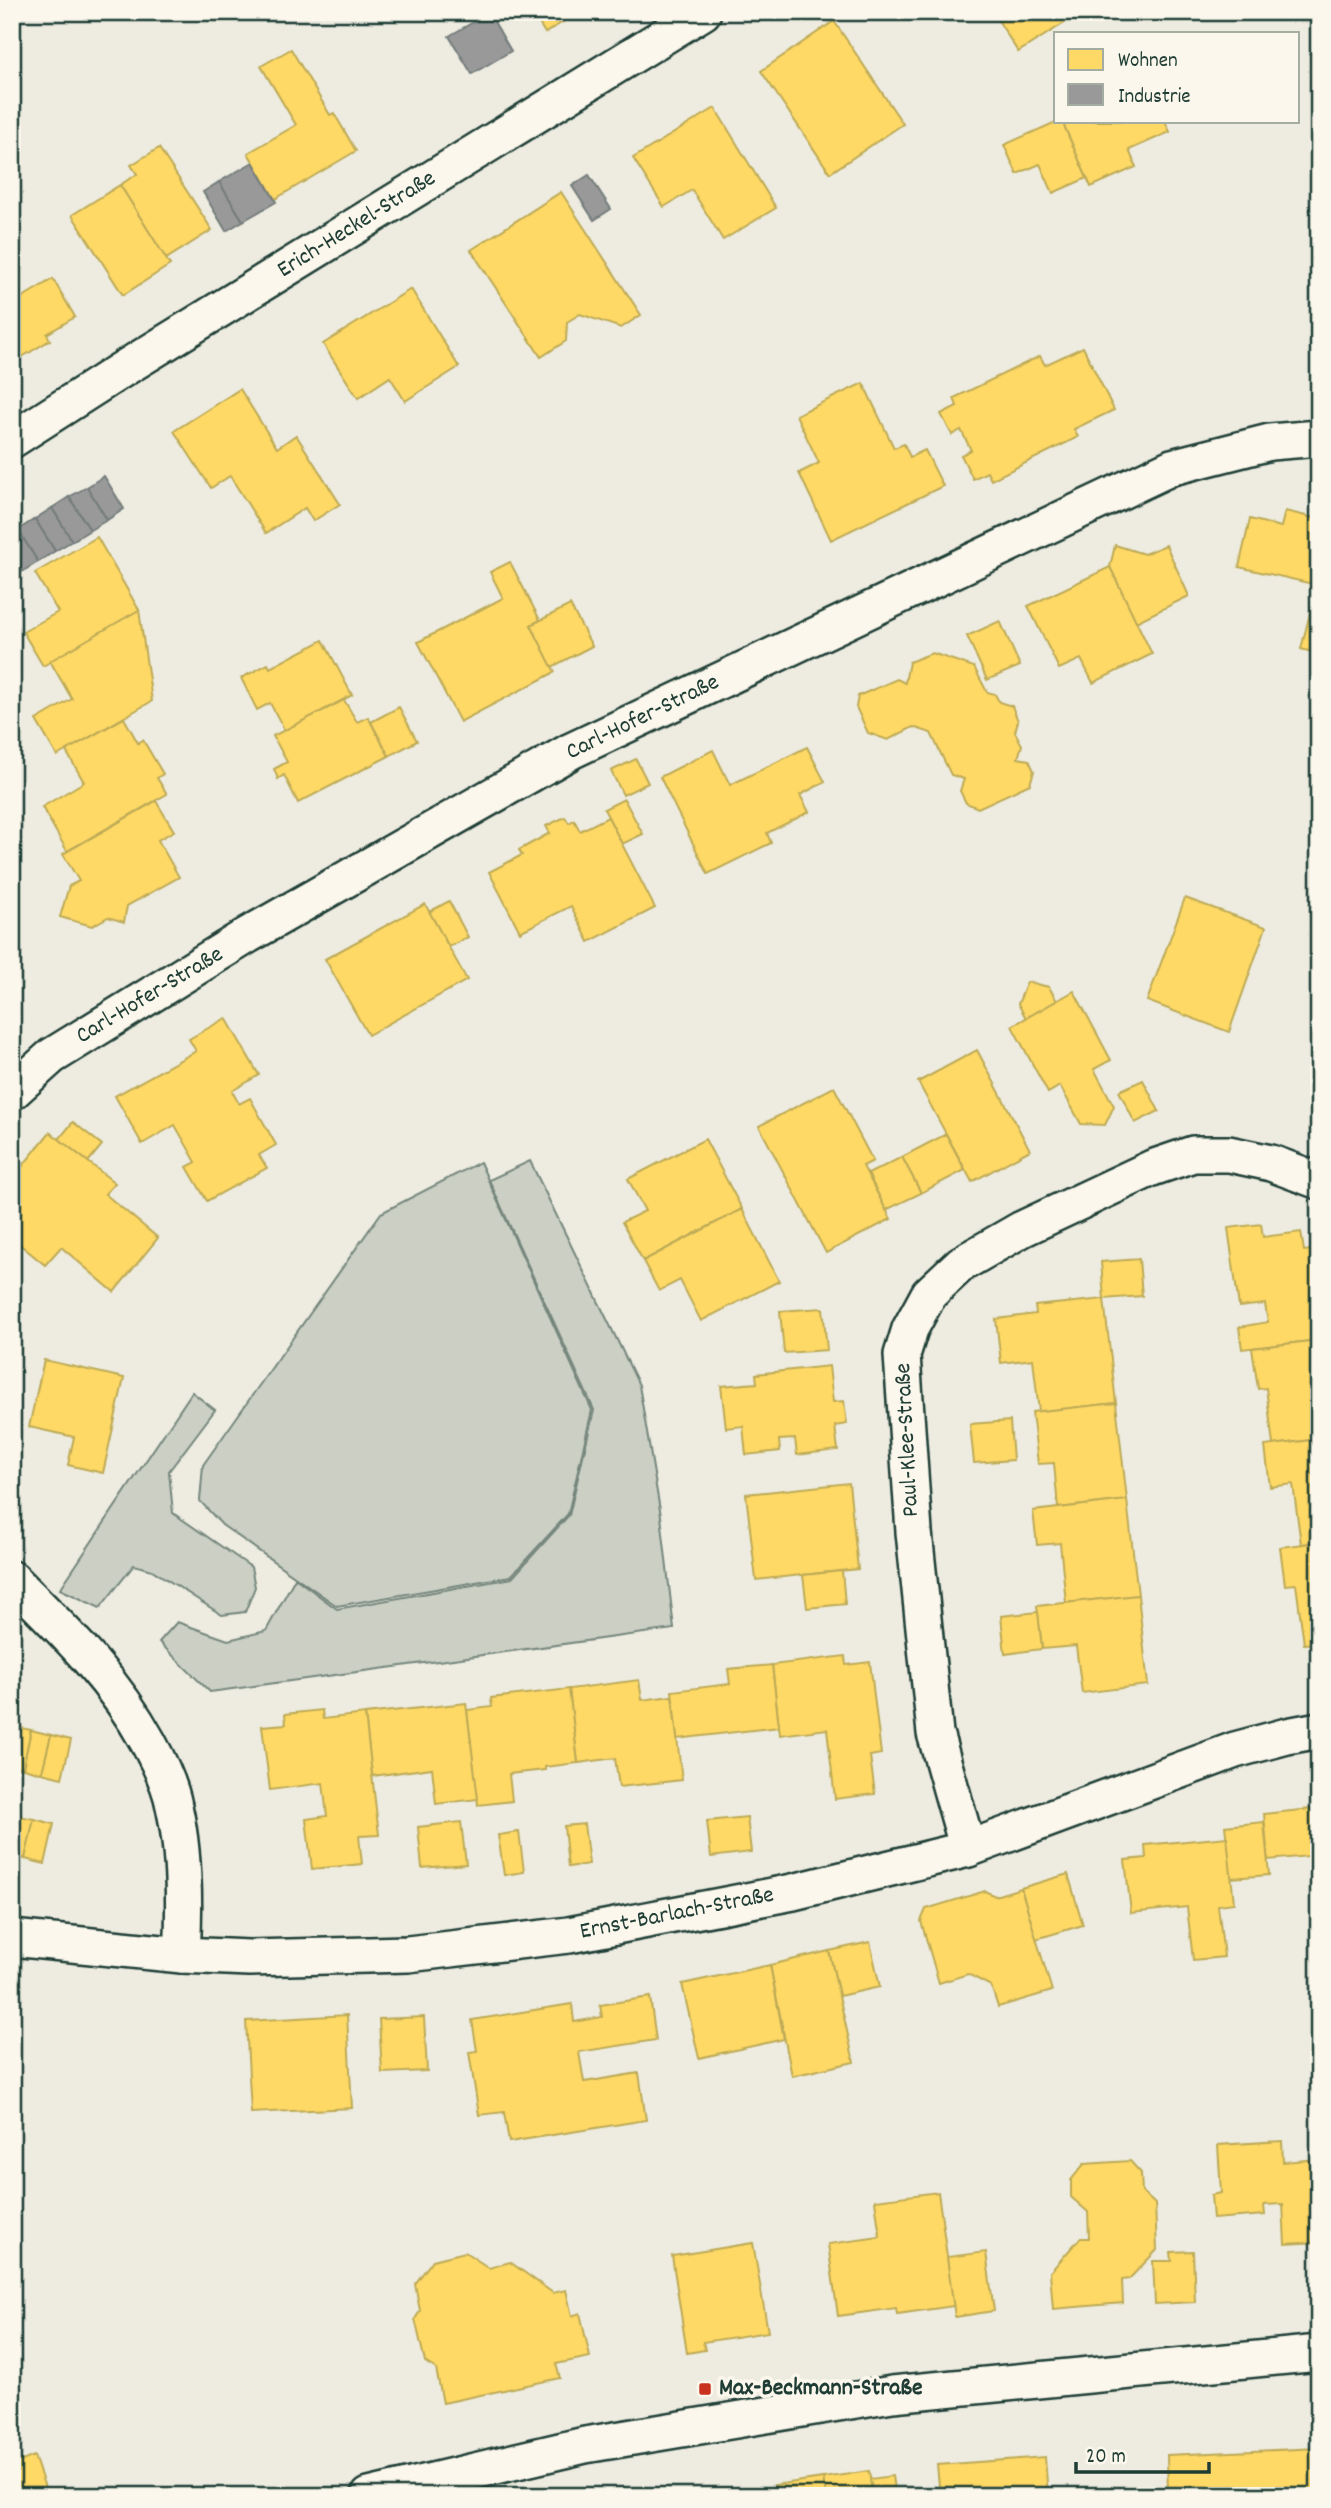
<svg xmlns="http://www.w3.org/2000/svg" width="1331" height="2508" viewBox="0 0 1331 2508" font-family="Dekko,sans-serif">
  <rect width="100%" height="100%" fill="#eeece1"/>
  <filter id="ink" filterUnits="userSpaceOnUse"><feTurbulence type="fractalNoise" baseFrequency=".0143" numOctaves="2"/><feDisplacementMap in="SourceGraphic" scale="14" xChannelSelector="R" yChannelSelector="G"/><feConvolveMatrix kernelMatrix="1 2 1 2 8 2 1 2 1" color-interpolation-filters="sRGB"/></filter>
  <g filter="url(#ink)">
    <g fill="#cbcfc4" stroke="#75867c" stroke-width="2">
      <polygon points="530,1161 639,1385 661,1516 674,1629 210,1692 159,1642 177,1622 228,1640 266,1631 295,1578 337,1609 512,1578 569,1515 594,1410 489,1180"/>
      <polygon points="480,1162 592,1410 568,1514 511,1576 337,1606 222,1525 200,1501 203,1465 381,1213"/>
      <polygon points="192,1392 215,1410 169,1471 173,1513 251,1567 255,1587 245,1612 222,1615 152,1570 134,1565 100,1608 60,1589"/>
    </g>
    <g fill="#ffd966" stroke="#bcaa57" stroke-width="2">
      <polygon points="532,12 579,12 545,33"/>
      <polygon points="993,12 1082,12 1018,52"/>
      <polygon points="834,21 903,124 830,173 761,71"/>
      <polygon points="291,49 330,115 334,113 356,151 275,199 248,153 296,125 261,66"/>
      <polygon points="715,108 776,208 723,240 692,190 664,207 633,158"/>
      <polygon points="1058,121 1062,121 1087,178 1053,193 1040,164 1017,174 1004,145"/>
      <polygon points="1062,121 1165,121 1170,132 1129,150 1136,167 1091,187"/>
      <polygon points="159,148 212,230 166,259 120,185 137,174 131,165"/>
      <polygon points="120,185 170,265 123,295 72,215"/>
      <polygon points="561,192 641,315 621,328 580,314 567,322 566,341 541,357 471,250"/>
      <polygon points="1319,256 1319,284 1314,272 1314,260"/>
      <polygon points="53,279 75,317 47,334 50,340 12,363 12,283 21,298"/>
      <polygon points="411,289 459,367 405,401 390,377 358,398 323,344"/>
      <polygon points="1083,347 1114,410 1074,429 1078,437 991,480 987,472 973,479 961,455 971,450 961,430 952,435 941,414 957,406 954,398 1040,356 1045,365"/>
      <polygon points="863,383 894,448 904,444 910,457 925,450 943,486 831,540 799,473 819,463 796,415"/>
      <polygon points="240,389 277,448 296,435 340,504 313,521 305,508 266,533 230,476 211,488 174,431"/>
      <polygon points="1285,511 1319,519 1319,654 1301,649 1317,585 1239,567 1250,519 1281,527"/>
      <polygon points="97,537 139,610 43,666 23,632 58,612 35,573"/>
      <polygon points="1115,545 1144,554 1166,545 1189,596 1136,622 1110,567"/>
      <polygon points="510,562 540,620 531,625 555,672 460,722 418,642 503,598 490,572"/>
      <polygon points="1110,567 1152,654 1093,683 1081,659 1059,669 1028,606"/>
      <polygon points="570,605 592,646 552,667 531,625"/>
      <polygon points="139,610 152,701 57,756 36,720 72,699 50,661"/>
      <polygon points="1000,621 1020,666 987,680 967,636"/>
      <polygon points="323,640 352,695 285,731 270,703 257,710 241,678 268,664 270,668"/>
      <polygon points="932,653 974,667 987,692 995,694 999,702 1012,706 1018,721 1015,732 1022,745 1018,758 1029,760 1034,771 1030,784 978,808 966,803 960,791 964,779 951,775 931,733 913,727 888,740 868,733 856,707 858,696 897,679 905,683 909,662"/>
      <polygon points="344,700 357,722 368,717 389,756 298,803 284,775 278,779 274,769 287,762 273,736"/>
      <polygon points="399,707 417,741 389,756 371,722"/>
      <polygon points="124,718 138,743 143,740 163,774 157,778 167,794 67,851 42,807 84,782 66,751"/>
      <polygon points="807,747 825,782 800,795 809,812 767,833 771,843 708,874 660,777 713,750 730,785"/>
      <polygon points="636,759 648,783 623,795 611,771"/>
      <polygon points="624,799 643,834 622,844 604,809"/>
      <polygon points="156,801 174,831 158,840 179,877 127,906 124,922 108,917 92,926 60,917 69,886 79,881 63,854"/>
      <polygon points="565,817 569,823 574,820 580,831 608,817 655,908 589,942 571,906 520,932 489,872 522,855 519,850 550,833 546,826"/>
      <polygon points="1185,898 1266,927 1229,1032 1147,1001"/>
      <polygon points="449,901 468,937 449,947 429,912"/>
      <polygon points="425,904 467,980 368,1035 325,959"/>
      <polygon points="1027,982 1049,987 1057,1001 1026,1018 1018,1004"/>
      <polygon points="1074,991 1111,1060 1094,1069 1114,1106 1105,1125 1081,1124 1060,1086 1048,1093 1012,1026"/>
      <polygon points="226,1018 259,1075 232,1091 239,1104 250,1098 276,1145 259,1155 267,1168 207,1201 187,1167 196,1162 175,1125 142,1144 115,1096 196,1051 189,1039"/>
      <polygon points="977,1050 1030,1150 972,1182 918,1082"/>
      <polygon points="1143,1080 1159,1111 1135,1123 1119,1091"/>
      <polygon points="834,1087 873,1161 863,1166 891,1219 826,1253 759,1126"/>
      <polygon points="73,1122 102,1145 88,1162 59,1139"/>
      <polygon points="50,1132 115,1183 105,1194 158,1238 114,1292 61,1247 45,1265 12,1238 12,1179"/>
      <polygon points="946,1134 965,1170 921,1193 902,1157"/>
      <polygon points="705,1139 742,1209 643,1261 622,1222 645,1211 628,1179"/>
      <polygon points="902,1157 921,1193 886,1210 868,1174"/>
      <polygon points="742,1209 779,1281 701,1321 680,1280 659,1291 643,1261"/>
      <polygon points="1261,1224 1263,1237 1301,1232 1304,1251 1319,1249 1319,1340 1242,1349 1239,1327 1268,1322 1265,1304 1239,1307 1228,1228"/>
      <polygon points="1139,1259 1142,1296 1104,1299 1101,1262"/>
      <polygon points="1104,1299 1116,1403 1039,1412 1033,1359 1001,1363 996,1319 1036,1314 1035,1306"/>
      <polygon points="823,1308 827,1350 784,1353 780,1311"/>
      <polygon points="1319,1340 1319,1439 1273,1445 1266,1388 1258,1389 1252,1348"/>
      <polygon points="44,1360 124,1378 103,1473 68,1465 74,1437 29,1427"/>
      <polygon points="829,1366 833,1402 844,1401 847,1424 835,1426 838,1450 797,1455 795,1439 779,1440 780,1451 746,1455 743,1426 726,1428 721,1386 757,1383 756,1374"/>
      <polygon points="1116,1403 1127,1500 1058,1508 1054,1463 1038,1464 1032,1412"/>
      <polygon points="1010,1421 1013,1460 974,1463 970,1424"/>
      <polygon points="1319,1439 1319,1542 1301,1544 1293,1484 1270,1487 1265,1446"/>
      <polygon points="849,1483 858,1569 756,1580 746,1494"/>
      <polygon points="1127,1500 1138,1595 1066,1603 1060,1543 1037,1545 1033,1511"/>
      <polygon points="1319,1542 1319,1643 1304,1644 1296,1584 1285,1585 1280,1547"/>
      <polygon points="842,1571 845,1604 807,1608 803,1575"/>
      <polygon points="1138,1595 1148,1685 1082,1693 1076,1646 1042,1649 1037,1606"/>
      <polygon points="1038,1612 1042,1649 1005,1654 1001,1616"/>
      <polygon points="845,1656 846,1665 870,1662 881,1754 870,1756 875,1794 835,1799 827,1729 780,1735 772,1665"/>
      <polygon points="772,1665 779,1727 677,1739 672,1691 730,1684 728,1669"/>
      <polygon points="639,1680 642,1700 672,1696 682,1780 619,1787 615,1758 578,1763 569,1689"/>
      <polygon points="569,1689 578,1763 545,1767 545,1770 509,1774 512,1801 478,1805 467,1710 492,1707 491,1698"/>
      <polygon points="466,1703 478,1799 436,1804 432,1768 372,1776 365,1714"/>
      <polygon points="322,1710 323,1719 365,1714 379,1835 359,1836 362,1864 312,1869 306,1819 327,1816 323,1783 270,1790 262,1726 286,1724 285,1714"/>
      <polygon points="12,1726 31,1730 23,1768 12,1766"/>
      <polygon points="31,1730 51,1735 42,1773 23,1768"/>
      <polygon points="51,1735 71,1740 62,1778 42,1773"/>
      <polygon points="1319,1808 1319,1855 1268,1860 1264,1814"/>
      <polygon points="14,1815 34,1819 25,1859 12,1856"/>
      <polygon points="747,1817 751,1852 711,1857 707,1821"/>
      <polygon points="34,1819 54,1824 45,1864 25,1859"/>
      <polygon points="461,1822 466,1864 422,1868 418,1827"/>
      <polygon points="1264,1822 1269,1875 1231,1878 1225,1826"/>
      <polygon points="584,1824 589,1864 568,1867 564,1826"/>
      <polygon points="519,1832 524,1872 504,1875 498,1835"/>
      <polygon points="1227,1837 1234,1903 1218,1905 1224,1957 1193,1960 1187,1907 1131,1913 1125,1860 1146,1858 1145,1845"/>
      <polygon points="1068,1874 1083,1925 1036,1939 1021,1888"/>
      <polygon points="1021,1888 1052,1991 998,2007 991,1986 968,1974 939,1983 921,1921 926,1909 985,1891 995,1896"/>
      <polygon points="870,1942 880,1987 839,1996 829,1951"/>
      <polygon points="829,1951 854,2062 792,2076 770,1965"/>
      <polygon points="770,1965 784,2039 699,2058 682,1984"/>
      <polygon points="650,1997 656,2040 579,2052 584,2082 639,2073 646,2120 509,2142 504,2112 479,2115 469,2052 477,2051 472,2020 572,2004 574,2022 602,2017 600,2005"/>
      <polygon points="347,2015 352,2108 251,2113 246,2021"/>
      <polygon points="424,2017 427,2071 382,2073 379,2019"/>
      <polygon points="1282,2141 1283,2162 1319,2159 1319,2242 1285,2244 1283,2204 1264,2205 1265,2215 1213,2219 1211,2195 1221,2193 1218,2145"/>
      <polygon points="1130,2161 1141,2173 1142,2192 1155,2204 1157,2250 1129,2279 1122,2280 1123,2303 1053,2309 1050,2272 1080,2238 1089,2238 1088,2212 1071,2197 1071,2180 1084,2164"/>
      <polygon points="938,2192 954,2306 897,2314 896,2308 838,2316 828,2244 880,2237 875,2200"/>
      <polygon points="753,2243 768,2332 703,2342 705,2350 687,2353 672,2256"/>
      <polygon points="1193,2251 1195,2302 1155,2304 1153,2261 1172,2261 1171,2252"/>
      <polygon points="465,2252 489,2268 510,2262 553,2293 566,2290 572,2316 580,2313 590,2357 556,2364 560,2378 443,2403 436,2369 425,2362 415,2319 420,2311 415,2284 433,2260"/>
      <polygon points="986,2252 994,2311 955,2317 947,2257"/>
      <polygon points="1319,2448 1319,2496 1168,2496 1167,2455"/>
      <polygon points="34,2456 48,2496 12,2496 12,2465"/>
      <polygon points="1045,2457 1048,2496 940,2496 937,2465"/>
      <polygon points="869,2471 873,2496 826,2496 823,2478"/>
      <polygon points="892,2476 895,2496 873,2496 870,2479"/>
      <polygon points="823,2478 826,2496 776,2496 774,2485"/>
      <polygon points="776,2491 776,2496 749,2496 748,2495"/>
    </g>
    <g fill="#999" stroke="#747d7b" stroke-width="2">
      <polygon points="489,13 511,51 472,74 449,36"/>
      <polygon points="253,162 276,202 243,221 219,182"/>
      <polygon points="589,175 611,209 594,220 572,186"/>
      <polygon points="219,182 243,221 226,231 203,192"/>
      <polygon points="104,476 124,509 107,520 87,487"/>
      <polygon points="87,487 107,520 90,530 69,497"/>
      <polygon points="69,497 90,530 72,541 52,508"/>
      <polygon points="52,508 72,541 55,551 35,519"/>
      <polygon points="35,519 55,551 38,562 18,530"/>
      <polygon points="18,530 38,562 20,573 12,560 12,533"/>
    </g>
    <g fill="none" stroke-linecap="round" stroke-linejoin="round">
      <defs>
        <g id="minor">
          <polyline points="12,440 123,369 703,12"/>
          <polyline points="12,1092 52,1056 248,935 571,751 1172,467 1270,442 1319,438"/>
          <path d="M 12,1579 C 64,1631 113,1678 148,1742 C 159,1762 170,1784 174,1806 C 185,1855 185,1906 182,1955"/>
          <polyline points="968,1849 935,1733 914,1532 902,1355 910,1329 929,1294 961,1264 1022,1229 1152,1168 1193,1154 1229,1154 1271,1163 1319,1181"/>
          <polyline points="12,1938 182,1955 249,1958 408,1954 569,1935 793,1892 968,1849 1235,1750 1287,1736 1319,1730"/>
          <polyline points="369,2496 585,2445 892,2394 1319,2353"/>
        </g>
      </defs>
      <use href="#minor" stroke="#1f3d34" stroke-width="40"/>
      <use href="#minor" stroke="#fbf7ec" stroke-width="35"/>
    </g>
  </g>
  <rect fill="#c8321e" stroke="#fbf7ec" stroke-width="2.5" x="698" y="2382" width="14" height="14" rx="3.5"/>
  <g text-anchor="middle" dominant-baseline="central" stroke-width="7" stroke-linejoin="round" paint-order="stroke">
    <g font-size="24" fill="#1f3d34" stroke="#fbf7ec">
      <text transform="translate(357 225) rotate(-32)">Erich-Heckel-Straße</text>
      <text transform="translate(643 718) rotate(-26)">Carl-Hofer-Straße</text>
      <text transform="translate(150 996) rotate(-31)">Carl-Hofer-Straße</text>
      <text transform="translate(908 1440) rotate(-93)">Paul-Klee-Straße</text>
      <text transform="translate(677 1914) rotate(-11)">Ernst-Barlach-Straße</text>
    </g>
    <g font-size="24" font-weight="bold" fill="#1f3d34" stroke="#fbf7ec" text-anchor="start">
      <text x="719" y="2389">Max-Beckmann-Straße</text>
    </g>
  </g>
  <rect width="1331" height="2508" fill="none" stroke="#fbf7ec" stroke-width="42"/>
  <rect x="21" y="21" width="1289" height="2466" fill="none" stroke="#1f3d34" stroke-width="2.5" filter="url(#ink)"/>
  <rect x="1054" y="32" width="245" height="91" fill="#fbf7ec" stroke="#a3ada2" stroke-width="2"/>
  <rect x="1068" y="49" width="35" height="21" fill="#ffd966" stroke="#a3ada2" stroke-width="2"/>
  <text x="1118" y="66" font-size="21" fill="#1f3d34">Wohnen</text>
  <rect x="1068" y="84" width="35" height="21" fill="#999999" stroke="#a3ada2" stroke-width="2"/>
  <text x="1118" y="102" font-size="21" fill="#1f3d34">Industrie</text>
  <path d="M1076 2462v10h133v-10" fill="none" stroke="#1f3d34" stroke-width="3.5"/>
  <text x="1086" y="2462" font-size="21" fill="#1f3d34" stroke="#fbf7ec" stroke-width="5" paint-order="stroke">20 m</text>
</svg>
